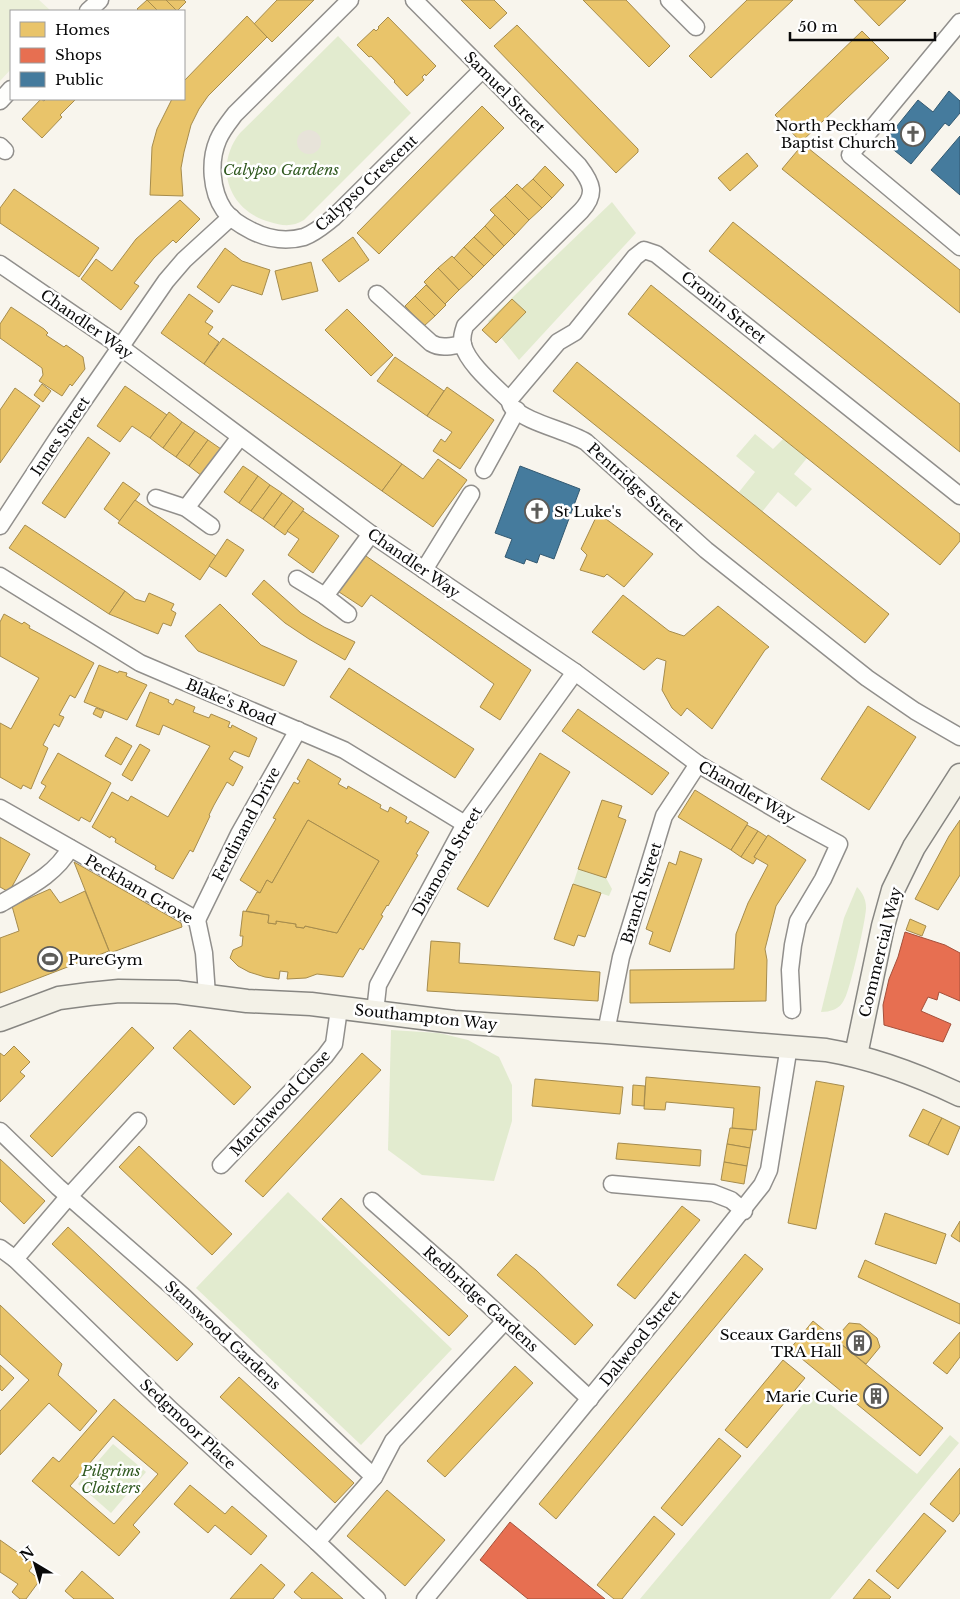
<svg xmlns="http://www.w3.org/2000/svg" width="960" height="1599" viewBox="0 0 960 1599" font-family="'Libre Baskerville',serif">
  <rect width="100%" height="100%" fill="#f8f5ed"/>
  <g fill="#e2ebcf">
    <path d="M 338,36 L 411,113 L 304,220 C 293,227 282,226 270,222 C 229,211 213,167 240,133 Z"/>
    <polygon points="612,202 636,233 519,360 488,321"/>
    <polygon points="755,434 773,449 783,439 807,458 794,474 812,489 796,507 778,492 762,512 739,492 755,472 736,456"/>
    <polygon points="578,869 606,878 612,889 609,896 573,884"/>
    <path d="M 857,887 C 863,893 866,900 866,908 C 866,919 850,992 844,1000 C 840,1009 830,1012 821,1012 L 844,918 Z"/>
    <polygon points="391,1030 439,1033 468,1040 499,1057 512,1085 512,1121 494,1181 422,1175 388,1150"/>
    <polygon points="288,1192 452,1349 361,1445 196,1288"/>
    <polygon points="814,1391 917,1474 950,1435 959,1443 830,1599 640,1599"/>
    <polygon points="113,1444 146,1472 111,1513 78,1484"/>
  </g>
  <polygon fill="#ebf0d8" points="0,0 39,0 51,11 11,11 11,69 0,81"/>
  <circle fill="#e7e3d9" cx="309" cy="142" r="12"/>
  <g fill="#e9c46a" stroke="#a68c4d" fill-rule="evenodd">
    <polygon points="147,0 158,11 139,11 137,9"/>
    <polygon points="147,0 166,0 177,11 158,11"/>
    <polygon points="166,0 184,0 186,2 177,11"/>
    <polygon points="277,0 314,0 272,42 254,24"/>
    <polygon points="461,0 494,0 507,13 490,29"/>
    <polygon points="583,0 626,0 670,46 649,67"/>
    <polygon points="747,0 793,0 711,78 689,56"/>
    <polygon points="854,0 906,0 879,26"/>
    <polygon points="247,16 267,37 208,96 199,109 191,125 184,152 181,168 183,196 150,195 152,147 157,129 172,99 184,99 184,81"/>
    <polygon points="388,17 436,66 426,76 425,74 422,77 424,80 407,96 394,82 395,81 371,56 369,57 357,45 374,29 376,31 379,28 378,27"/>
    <polygon points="517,25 638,149 638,152 616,173 494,46"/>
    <polygon points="862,31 889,58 801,142 775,115"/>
    <polygon points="41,99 44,101 46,99 76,99 60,115 62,117 42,138 22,119"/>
    <polygon points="482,106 504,128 379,254 357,233"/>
    <polygon points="803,144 960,270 960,313 782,169"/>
    <polygon points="747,153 758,166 730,191 718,178"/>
    <polygon points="545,166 564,185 552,198 533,179"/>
    <polygon points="533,179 552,198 542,208 522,189"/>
    <polygon points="517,184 542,208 529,220 505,196"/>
    <polygon points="14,189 99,248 79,277 0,223 0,208"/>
    <polygon points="505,196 529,220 515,235 490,210"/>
    <polygon points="180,200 200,219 176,243 173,240 154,258 134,283 139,286 121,310 81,279 96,259 112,271 136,239"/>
    <polygon points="495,215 515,235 504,246 485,226"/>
    <polygon points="733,222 960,404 960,452 709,251"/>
    <polygon points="485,226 504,246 494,256 474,237"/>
    <polygon points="353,237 369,260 339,282 322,260"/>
    <polygon points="474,237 494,256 484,266 464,247"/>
    <polygon points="464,247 484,266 473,277 454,258"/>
    <polygon points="225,248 242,261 270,270 262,295 232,285 219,303 197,287"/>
    <polygon points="452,256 473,277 459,290 438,268"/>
    <polygon points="311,262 318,291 282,300 275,271"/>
    <polygon points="438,268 459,290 445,304 424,282"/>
    <polygon points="426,285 446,305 435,316 415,296"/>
    <polygon points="651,285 960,534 960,541 940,565 628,314"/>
    <polygon points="189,294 213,311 205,322 213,327 208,334 219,342 204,364 161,333"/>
    <polygon points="415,296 435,316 424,326 405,306"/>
    <polygon points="512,299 526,312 496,343 482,330"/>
    <polygon points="11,307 44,329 48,333 46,335 64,347 66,345 83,357 85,369 72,386 70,384 62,396 39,381 43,375 42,368 0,338 0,324"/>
    <polygon points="347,309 393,355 371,376 325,330"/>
    <polygon points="223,338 402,464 382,491 204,364"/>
    <polygon points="395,357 444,391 427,416 377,381"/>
    <polygon points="577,362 889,614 865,643 553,391"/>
    <polygon points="42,384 51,391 43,402 34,395"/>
    <polygon points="125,386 167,415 150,438 132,426 120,442 97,426"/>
    <polygon points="447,387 494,420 460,469 433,451 441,439 445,442 452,432 427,416"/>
    <polygon points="15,388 40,406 0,463 0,410"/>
    <polygon points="169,412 182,422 163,448 150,438"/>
    <polygon points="182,422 195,431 176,457 163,448"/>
    <polygon points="195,431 208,440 189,466 176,457"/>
    <polygon points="88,437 110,453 65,518 42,503"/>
    <polygon points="208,440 221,449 202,476 189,466"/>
    <polygon points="438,459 467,480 433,527 382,491 402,464 423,479"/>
    <polygon points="243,466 258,476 239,503 224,492"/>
    <polygon points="258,476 270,485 251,511 239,503"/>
    <polygon points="123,482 140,494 120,521 104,509"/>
    <polygon points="270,485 282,493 263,519 251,511"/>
    <polygon points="282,493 293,501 274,527 263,519"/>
    <polygon points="135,500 216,556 200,580 118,523"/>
    <polygon points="293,501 304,509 285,535 274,527"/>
    <polygon points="303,511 339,536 313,573 288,555 299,539 287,531"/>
    <polygon points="598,513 653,554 624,587 607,574 604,577 580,570 587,555 581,549"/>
    <polygon points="25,525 125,591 109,614 9,548"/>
    <polygon points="227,539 244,550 226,577 209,566"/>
    <polygon points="363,554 531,670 500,720 480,707 494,684 371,595 362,607 336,590"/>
    <polygon points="264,580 301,613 324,627 355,642 345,660 309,639 285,623 252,594"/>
    <polygon points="125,591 135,599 145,602 149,593 174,604 171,610 176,613 171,626 163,623 158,634 109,614"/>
    <polygon points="623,595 669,631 684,636 718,606 769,647 765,650 712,729 687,708 681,716 672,708 662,690 666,661 657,658 644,670 592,632"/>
    <polygon points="220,604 261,645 297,661 284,686 198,651 185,636"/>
    <polygon points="4,614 22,624 24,622 30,626 29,628 94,663 75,698 70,695 59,715 64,717 59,727 54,724 43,745 48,748 31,789 23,785 21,789 0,777 0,723 11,729 39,678 0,656 0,622"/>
    <polygon points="99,665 118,673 119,671 127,673 126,676 147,685 127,720 84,702"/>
    <polygon points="349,668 474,749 455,778 330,697"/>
    <polygon points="150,692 169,700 168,702 173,705 176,699 195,707 193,712 209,718 211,714 230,722 228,727 231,728 232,725 257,738 249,757 234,751 229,759 243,767 233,786 227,782 214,805 209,815 210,816 193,852 190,850 173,879 155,869 156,866 115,842 116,839 111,836 110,838 92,827 112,792 128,801 131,796 168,817 210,746 163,725 159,735 136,726"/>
    <polygon points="868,706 916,737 869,810 821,779"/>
    <polygon points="96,708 104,711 101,718 93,714"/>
    <polygon points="578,709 669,773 652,795 562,731"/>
    <polygon points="116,737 132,746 121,765 105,756"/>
    <polygon points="140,744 150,750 132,781 122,775"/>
    <polygon points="58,753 111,783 90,822 81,817 79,821 39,798 46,786 41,783"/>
    <polygon points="540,753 570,772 488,907 457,889"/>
    <polygon points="308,759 341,779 338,784 347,789 348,786 381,805 380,808 388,812 390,807 407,817 405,822 408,824 410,821 429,832 416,854 418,855 388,906 387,905 381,915 383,916 363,950 360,948 343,977 317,974 306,978 287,979 288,972 280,971 279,979 265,977 249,972 238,966 230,958 233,950 242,946 243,936 240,936 243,911 269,915 268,923 276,924 276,921 296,924 296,927 304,928 305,926 337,933 379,861 308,820 272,883 267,880 260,893 240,880 276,819 273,818 294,782 298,784 300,781 297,779"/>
    <polygon points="695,790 748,823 731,850 678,817"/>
    <polygon points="602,800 622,806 618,817 626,820 606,878 578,869"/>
    <polygon points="308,820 379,861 337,933 305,926 304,928 296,927 296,924 276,921 276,924 268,923 269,915 246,911 257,892 260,893 267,880 272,883"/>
    <polygon points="960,820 960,875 938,910 915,899 949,836"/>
    <polygon points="747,825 758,831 741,857 731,850"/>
    <polygon points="758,831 767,837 754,857 757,858 753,864 741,857"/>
    <polygon points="768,835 806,860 776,906 765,949 767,960 766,1001 630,1003 630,970 734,969 736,934 748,903 768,865 754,857"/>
    <polygon points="0,837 30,854 9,892 0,887"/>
    <polygon points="680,851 702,859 670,952 649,944 653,932 646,929 669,862 676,865"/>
    <polygon points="74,862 181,923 182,927 110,953"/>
    <polygon points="573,884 601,893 585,937 578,935 574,946 554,939"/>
    <polygon points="50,889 60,903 85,891 109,951 0,993 0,938 19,931 12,906"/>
    <polygon points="910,919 926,926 922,936 906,930"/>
    <polygon points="431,941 460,943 459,963 600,972 598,1001 427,991"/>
    <polygon points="132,1027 154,1048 52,1157 30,1136"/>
    <polygon points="190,1030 251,1087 234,1105 173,1048"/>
    <polygon points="14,1046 30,1062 20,1072 25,1076 0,1102 0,1053 4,1056"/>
    <polygon points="362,1053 381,1070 263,1197 245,1181"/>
    <polygon points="646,1077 760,1087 756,1130 732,1128 734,1108 666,1102 665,1110 644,1109"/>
    <polygon points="535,1079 623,1087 620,1114 532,1106"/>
    <polygon points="816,1081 844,1086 816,1229 788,1223"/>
    <polygon points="633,1085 645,1086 644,1106 632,1105"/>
    <polygon points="923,1109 942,1118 928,1145 909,1136"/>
    <polygon points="942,1118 960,1127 948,1155 928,1145"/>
    <polygon points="730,1128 753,1130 750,1148 727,1144"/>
    <polygon points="618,1143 701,1150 700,1166 616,1159"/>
    <polygon points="727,1144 750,1148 747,1166 724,1162"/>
    <polygon points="139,1146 232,1234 212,1255 119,1167"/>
    <polygon points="0,1159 45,1201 24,1224 0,1201"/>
    <polygon points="724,1162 747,1166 744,1184 721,1180"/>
    <polygon points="341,1198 468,1316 449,1336 322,1219"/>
    <polygon points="682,1206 700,1220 635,1299 617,1285"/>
    <polygon points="885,1213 946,1234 936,1264 875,1244"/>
    <polygon points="960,1221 960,1242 951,1236"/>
    <polygon points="68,1227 193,1344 177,1361 52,1244"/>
    <polygon points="516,1254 536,1270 593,1325 575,1345 497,1275"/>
    <polygon points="745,1254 763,1269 556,1519 539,1504"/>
    <polygon points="865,1260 960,1304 960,1324 858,1277"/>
    <polygon points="0,1305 62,1364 58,1375 97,1411 80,1431 49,1403 0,1455 0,1411 29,1380 0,1354"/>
    <polygon points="813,1321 943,1428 920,1456 790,1349"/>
    <polygon points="849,1323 860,1324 877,1338 880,1347 866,1364 835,1339"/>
    <polygon points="960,1332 960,1357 947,1374 933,1363"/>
    <polygon points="783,1360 805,1378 747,1448 725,1430"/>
    <polygon points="0,1365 14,1378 2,1391 0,1389"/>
    <polygon points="515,1366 533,1383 445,1477 427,1461"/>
    <polygon points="239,1377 354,1483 335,1503 220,1397"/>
    <path d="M 114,1399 L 188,1463 L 133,1525 L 140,1532 L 119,1556 L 32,1481 L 53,1457 L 59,1462 ZM 113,1436 L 158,1474 L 114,1524 L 70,1486 Z"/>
    <polygon points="719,1438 741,1456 682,1526 661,1508"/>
    <polygon points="960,1468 960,1513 953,1522 930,1504"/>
    <polygon points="190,1485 225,1514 232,1506 267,1536 251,1555 215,1525 208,1533 174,1504"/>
    <polygon points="387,1490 445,1540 405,1586 347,1536"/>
    <polygon points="924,1513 946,1531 898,1589 876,1571"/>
    <polygon points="654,1516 675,1534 622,1599 614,1599 597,1585"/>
    <polygon points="0,1540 34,1564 29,1571 40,1580 26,1599 20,1599 12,1592 18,1584 0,1572"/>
    <polygon points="261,1564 285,1585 273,1599 230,1599"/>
    <polygon points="82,1571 114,1599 74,1599 65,1591"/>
    <polygon points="312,1572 343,1599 302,1599 294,1592"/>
    <polygon points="869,1579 891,1597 889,1599 853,1599"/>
  </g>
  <g fill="#e76f51" stroke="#a4503b">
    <polygon points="905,932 945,945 960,953 960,1001 939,992 937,1000 928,997 921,1011 951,1024 943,1042 884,1025 883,1005 889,979 898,957"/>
    <polygon points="510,1522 605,1599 528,1599 480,1560"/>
  </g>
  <g fill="#457b9d" stroke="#335971">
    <polygon points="949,91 960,101 960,113 949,126 945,123 911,164 884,142 918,100 933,112"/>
    <polygon points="960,136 960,195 931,170"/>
    <polygon points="520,466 580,489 554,559 540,554 537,563 526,559 524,564 505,557 512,539 495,533"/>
  </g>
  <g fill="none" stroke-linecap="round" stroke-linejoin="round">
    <defs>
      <g id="street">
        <path d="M 350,0 L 235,114 C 229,122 222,130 218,140 C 209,161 211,191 224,210 C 231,220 242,226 252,231 C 268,239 286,242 304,237 C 315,233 324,225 333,218 L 482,70"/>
        <path d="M 414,0 L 579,166 C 592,183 597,194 581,211 L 465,326 C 463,332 461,338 463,345 C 468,364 495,386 509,400 C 510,402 510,405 512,407 C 527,423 566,430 586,442 L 706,550 L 867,678 L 915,711 L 960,737"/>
        <polyline points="669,0 696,27"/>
        <polyline points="88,11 100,0"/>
        <polyline points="960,22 850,155 960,247"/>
        <polyline points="0,101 11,89"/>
        <polyline points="0,146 5,151"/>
        <polyline points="0,264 111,340 371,534 575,672 698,764 787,816 839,844 823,879 798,921 793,945 790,970 792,1010"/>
        <path d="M 377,294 L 431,343 C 441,349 451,346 463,344"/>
        <polyline points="509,400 558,342 575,332 635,257 644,250 656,254 960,496"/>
        <polyline points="484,470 517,410"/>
        <polyline points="156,498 186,508 211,526"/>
        <polyline points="186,508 240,437"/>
        <polyline points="0,526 59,436 166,281 184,260 231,217"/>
        <polyline points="424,570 471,494"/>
        <polyline points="0,576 140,663 344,750 465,824"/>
        <polyline points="297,579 325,596 348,614"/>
        <polyline points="325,596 371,534"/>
        <polyline points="0,808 197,920 204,953 207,995"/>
        <path d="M 0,904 C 25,889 56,875 70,848"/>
        <polyline points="197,920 239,834 298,730"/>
        <polyline points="375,1012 378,985 465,824 575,672"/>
        <polyline points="606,1032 621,957 664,816 698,764"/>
        <polyline points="0,1131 58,1187 183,1296 374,1477"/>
        <polyline points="221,1165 325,1056 334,1044 339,1009"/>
        <polyline points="612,1184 713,1193 731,1200 744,1211"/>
        <polyline points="372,1201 455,1274 590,1399"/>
        <polyline points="0,1248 15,1259 171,1410 317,1542 377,1599"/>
        <polyline points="15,1259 63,1203 138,1121"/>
        <polyline points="317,1542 374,1477 393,1441 505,1321"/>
        <polyline points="425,1599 669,1302 762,1185 769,1170 789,1046"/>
      </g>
      <g id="secondary">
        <path d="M 0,1020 L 59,998 L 89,994 L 119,991 L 177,992 L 247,1001 L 311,1004 L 454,1022 L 606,1032 L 826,1050 C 873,1058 918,1075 960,1095"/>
        <polyline points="856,1055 883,926 893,890 914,847 960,775"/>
      </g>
    </defs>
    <use href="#street" stroke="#918f8c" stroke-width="19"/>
    <use href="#secondary" stroke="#878682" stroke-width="25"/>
    <use href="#street" stroke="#fefefc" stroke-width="16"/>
    <use href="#secondary" stroke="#f3f1e7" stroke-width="22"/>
  </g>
  <defs>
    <symbol id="church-ring" viewBox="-11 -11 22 22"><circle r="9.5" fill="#fff" stroke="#5d5c59" stroke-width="1.5"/><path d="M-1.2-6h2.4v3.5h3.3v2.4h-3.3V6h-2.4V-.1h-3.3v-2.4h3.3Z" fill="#5d5c59"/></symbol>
    <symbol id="stadium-ring" viewBox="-11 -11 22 22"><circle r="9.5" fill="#fff" stroke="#5d5c59" stroke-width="1.5"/><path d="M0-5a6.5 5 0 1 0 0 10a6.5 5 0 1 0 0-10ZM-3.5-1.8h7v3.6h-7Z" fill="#5d5c59"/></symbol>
    <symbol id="building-ring" viewBox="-11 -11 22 22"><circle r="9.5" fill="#fff" stroke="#5d5c59" stroke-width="1.5"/><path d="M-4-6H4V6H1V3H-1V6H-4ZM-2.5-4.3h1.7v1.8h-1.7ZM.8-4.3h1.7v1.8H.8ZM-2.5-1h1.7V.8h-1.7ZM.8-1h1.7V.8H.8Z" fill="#5d5c59"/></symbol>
  </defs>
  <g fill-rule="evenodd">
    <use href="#church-ring" x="899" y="120" width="28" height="28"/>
    <use href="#church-ring" x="523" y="497" width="28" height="28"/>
    <use href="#stadium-ring" x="36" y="945" width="28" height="28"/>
    <use href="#building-ring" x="845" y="1329" width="28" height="28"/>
    <use href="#building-ring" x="862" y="1382" width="28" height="28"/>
  </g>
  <g text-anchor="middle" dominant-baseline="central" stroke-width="5" stroke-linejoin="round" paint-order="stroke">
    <g font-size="15" fill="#090909" stroke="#fff">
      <text transform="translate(505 92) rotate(45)">Samuel Street</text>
      <text transform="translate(366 183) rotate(-43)">Calypso Crescent</text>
      <text transform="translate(724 307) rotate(39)">Cronin Street</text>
      <text transform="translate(87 324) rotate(35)">Chandler Way</text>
      <text transform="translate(60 436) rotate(-56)">Innes Street</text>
      <text transform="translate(636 487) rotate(42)">Pentridge Street</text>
      <text transform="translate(414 563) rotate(35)">Chandler Way</text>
      <text transform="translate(231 702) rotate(23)">Blake's Road</text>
      <text transform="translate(747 792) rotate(30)">Chandler Way</text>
      <text transform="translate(246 824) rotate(-62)">Ferdinand Drive</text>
      <text transform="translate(447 861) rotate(-60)">Diamond Street</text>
      <text transform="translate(139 889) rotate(30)">Peckham Grove</text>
      <text transform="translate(641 893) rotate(-73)">Branch Street</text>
      <text transform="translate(880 952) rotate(-76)">Commercial Way</text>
      <text transform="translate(426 1017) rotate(6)">Southampton Way</text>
      <text transform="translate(280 1103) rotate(-47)">Marchwood Close</text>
      <text transform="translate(481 1299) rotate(42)">Redbridge Gardens</text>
      <text transform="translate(223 1335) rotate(43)">Stanswood Gardens</text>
      <text transform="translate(640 1338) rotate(-51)">Dalwood Street</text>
      <text transform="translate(188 1424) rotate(43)">Sedgmoor Place</text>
    </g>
    <g font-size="15" fill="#090909" stroke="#fff" text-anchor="end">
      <text x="896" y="125">North Peckham<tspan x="896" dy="17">Baptist Church</tspan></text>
      <text x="554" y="511" text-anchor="start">St Luke's</text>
      <text x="68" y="959" text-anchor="start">PureGym</text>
      <text x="842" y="1334">Sceaux Gardens<tspan x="842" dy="17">TRA Hall</tspan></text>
      <text x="858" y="1396">Marie Curie</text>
    </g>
    <g font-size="15" font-style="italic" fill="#315a21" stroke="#fff">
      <text x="281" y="169">Calypso Gardens</text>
      <text x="111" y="1470">Pilgrims<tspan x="111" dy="17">Cloisters</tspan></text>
    </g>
  </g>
  <rect x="10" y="10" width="175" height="90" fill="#ffffff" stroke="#9d9d9d"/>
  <rect x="20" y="22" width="25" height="15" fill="#e9c46a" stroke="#9d9d9d"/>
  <text x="55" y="35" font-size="15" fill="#090909">Homes</text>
  <rect x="20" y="48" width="25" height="15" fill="#e76f51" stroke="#9d9d9d"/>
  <text x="55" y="60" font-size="15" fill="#090909">Shops</text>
  <rect x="20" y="72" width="25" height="15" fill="#457b9d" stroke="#9d9d9d"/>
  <text x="55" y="85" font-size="15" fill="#090909">Public</text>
  <g transform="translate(35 1564) rotate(322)" stroke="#ffffff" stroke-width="4" paint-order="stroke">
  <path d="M0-4L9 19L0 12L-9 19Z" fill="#090909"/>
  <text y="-8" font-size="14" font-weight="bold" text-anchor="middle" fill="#090909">N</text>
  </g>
  <path d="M790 32v8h145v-8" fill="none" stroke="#090909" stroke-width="2.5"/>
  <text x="798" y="32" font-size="15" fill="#090909" stroke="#ffffff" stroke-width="4" paint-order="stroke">50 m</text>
</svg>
